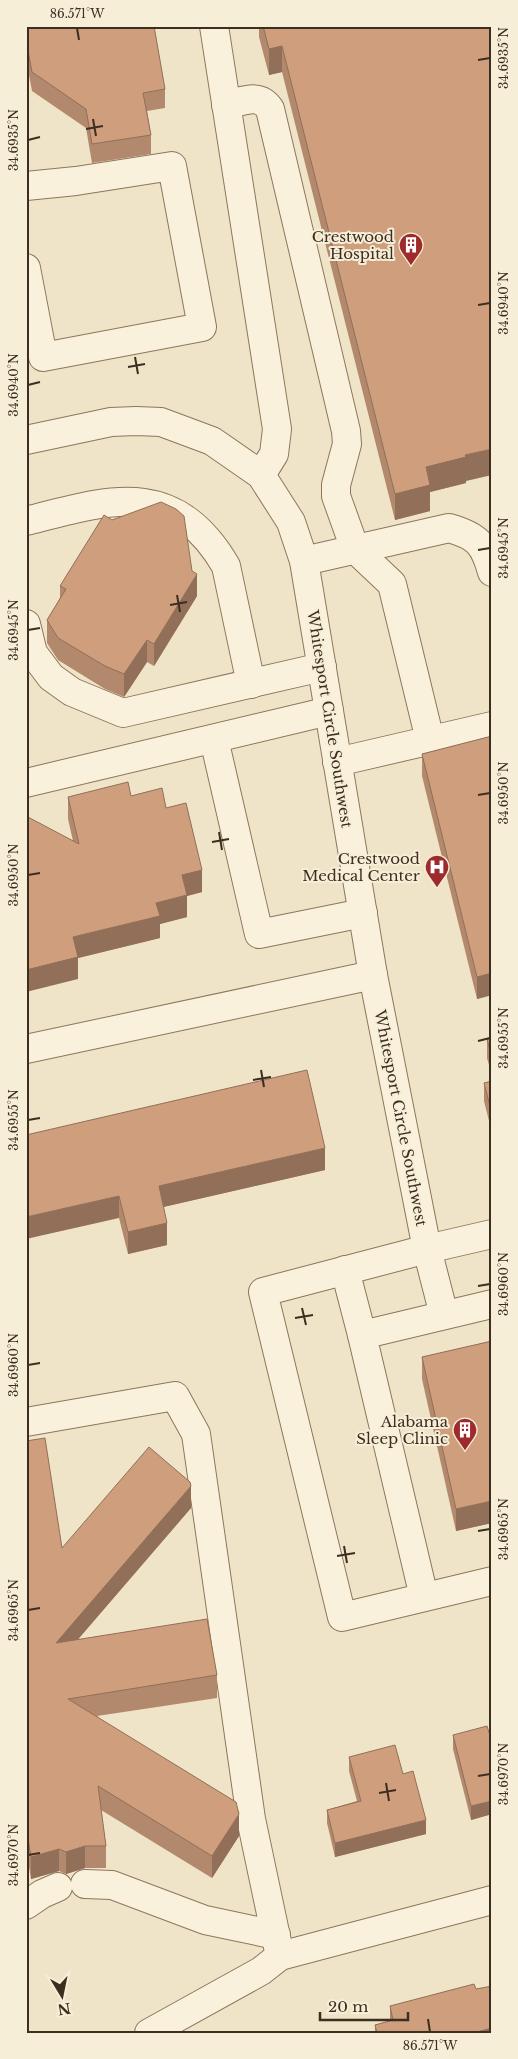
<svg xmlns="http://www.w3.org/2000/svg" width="518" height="2059" viewBox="0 0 518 2059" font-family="'Libre Baskerville',serif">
  <rect width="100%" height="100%" fill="#f0e4c8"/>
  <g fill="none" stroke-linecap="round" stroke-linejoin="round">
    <defs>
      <g id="minor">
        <polyline points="214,26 277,429 274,454 261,475"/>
        <path d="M 226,105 C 242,102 259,92 270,109 L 346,431 L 347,444 L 336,485 L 336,496 L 355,549 L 392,584 L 430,740"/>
        <polyline points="26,186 76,181 172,166 202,327 43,357 26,268"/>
        <polyline points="26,440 111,422 136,421 161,422 212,441 261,475 291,522 304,561 373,975 427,1249 444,1315"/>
        <path d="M 26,521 C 109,500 174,477 226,566 L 251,684"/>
        <path d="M 304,561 L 449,528 C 477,536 484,543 492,572"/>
        <polyline points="26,624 33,653 51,677 72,692 123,713 322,667"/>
        <polyline points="214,739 259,934 363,913"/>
        <polyline points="337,762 492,726"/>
        <polyline points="26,783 329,711"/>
        <polyline points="26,1049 373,975"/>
        <polyline points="492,1234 427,1249 263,1292 342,1617 492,1581"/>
        <polyline points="345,1270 362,1335"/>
        <polyline points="26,1422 175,1396 196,1434 251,1819 280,1956"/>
        <polyline points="424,1597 362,1335 492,1304"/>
        <polyline points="85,1884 112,1885 205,1920 276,1935"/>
        <polyline points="26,1905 42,1894 58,1887"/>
        <polyline points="149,2033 261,1971 280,1956 492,1900"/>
      </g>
    </defs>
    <use href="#minor" stroke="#8d765c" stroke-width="30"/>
    <use href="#minor" stroke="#faf1dc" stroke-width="28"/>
  </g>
  <g fill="#b2896c">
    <polygon points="26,26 165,89 165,108 147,111 151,135 151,154 92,163 86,128 32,91 26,59"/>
    <polygon points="259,26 492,26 466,483 430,492 430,511 395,520 282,72 269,75 259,37"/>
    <polygon points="192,571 197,596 154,666 147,662 124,697 105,689 58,660 47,643 47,620 60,598 60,586"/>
    <polygon points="492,736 492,995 477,999 422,776 422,754"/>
    <polygon points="131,796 166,808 202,892 187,896 187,917 160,924 160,938 78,958 78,979 73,841 68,819 68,797"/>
    <polygon points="492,1038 492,1076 487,1058 487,1039"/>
    <polygon points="492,1081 492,1133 484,1101 484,1083"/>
    <polygon points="26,1135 325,1170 163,1207 167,1245 128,1254 119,1218"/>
    <polygon points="492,1341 492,1523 456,1531 422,1379 422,1357"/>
    <polygon points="26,1441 62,1548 191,1508 78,1639 217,1675 217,1698 97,1716 239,1836 212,1878 101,1810 106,1846 106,1868 85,1868 66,1874 59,1871 31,1879 26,1849"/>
    <polygon points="453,1735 492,1742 492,1814 471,1820 453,1749"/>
    <polygon points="349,1757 403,1774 426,1834 335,1857 327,1823 327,1810 357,1801 349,1771"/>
    <polygon points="476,1989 492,2033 375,2033 375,2025 390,2021 390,2006"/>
  </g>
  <g fill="#916f58">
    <polygon points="282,46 282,72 269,75 269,49"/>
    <polygon points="492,449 492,475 466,481 466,483 430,492 430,511 395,520 395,494 426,467 465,455"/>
    <polygon points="197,574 197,596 154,666 154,644"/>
    <polygon points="147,640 147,662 124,697 124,674"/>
    <polygon points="202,870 202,892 187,896 187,917 160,924 160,938 78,958 78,979 26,992 26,970 73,937 156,903 182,875"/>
    <polygon points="492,973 492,995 477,999 477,977"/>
    <polygon points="325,1148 325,1170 159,1208 159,1186"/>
    <polygon points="119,1196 119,1218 26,1239 26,1217"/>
    <polygon points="167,1223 167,1245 128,1254 128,1232"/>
    <polygon points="191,1486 191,1508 56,1665 56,1643"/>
    <polygon points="492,1501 492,1523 456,1531 456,1509"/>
    <polygon points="492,1801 492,1814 471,1820 471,1806"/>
    <polygon points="239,1814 239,1836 212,1878 212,1856"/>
    <polygon points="426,1820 426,1834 335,1857 335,1843"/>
    <polygon points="85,1846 85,1868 66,1874 66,1852"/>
    <polygon points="59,1849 59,1871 31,1879 31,1857"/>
    <polygon points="492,2028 492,2033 473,2033"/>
  </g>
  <g fill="#cf9f7d" stroke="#916f58">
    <polygon points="26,26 154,26 165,89 143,93 151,135 92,144 86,109 32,72 26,40"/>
    <polygon points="263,26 492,26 492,449 465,455 466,457 426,467 430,485 395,494 282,46 269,49"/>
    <polygon points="161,502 176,509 184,516 192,571 197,574 154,644 147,640 124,674 105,666 58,638 47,620 66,589 60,586 104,515 112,520"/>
    <polygon points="492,736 492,973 477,977 422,754"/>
    <polygon points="128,782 131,796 162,788 166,808 186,803 202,870 182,875 187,895 156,903 160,916 73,937 78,957 26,970 26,816 79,844 68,797"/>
    <polygon points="492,1038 492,1058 487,1039"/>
    <polygon points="307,1070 325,1148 159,1186 167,1223 128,1232 119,1196 26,1217 26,1135"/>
    <polygon points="492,1081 492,1114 484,1083"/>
    <polygon points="492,1341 492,1501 456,1509 422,1357"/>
    <polygon points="45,1438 62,1548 149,1447 190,1482 191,1486 56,1643 207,1619 217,1675 68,1699 236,1802 239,1814 212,1856 98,1786 106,1846 85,1846 66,1852 59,1849 31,1857 26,1827 26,1441"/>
    <polygon points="487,1726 492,1742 492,1801 471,1806 453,1735"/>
    <polygon points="395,1745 403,1774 413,1771 426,1820 335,1843 327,1810 361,1801 349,1757"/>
    <polygon points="474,1984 476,1989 492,1986 492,2028 473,2033 377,2033 375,2025 393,2020 390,2006"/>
  </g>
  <path fill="none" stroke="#3d2e20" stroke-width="2" d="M 77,28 L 79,40M 478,60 L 490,58M 93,119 L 96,136M 86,129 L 103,126M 28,140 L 40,137M 478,305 L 490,303M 135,357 L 138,374M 128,367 L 145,364M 28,385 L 40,382M 478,550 L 490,548M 177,595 L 180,612M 170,605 L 187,602M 28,630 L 40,628M 478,795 L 490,793M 219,832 L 222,850M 212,842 L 229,839M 28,875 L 40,873M 478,1041 L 490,1038M 261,1070 L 264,1087M 253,1080 L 271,1077M 28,1120 L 40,1118M 478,1286 L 490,1284M 302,1308 L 306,1325M 295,1318 L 313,1315M 28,1365 L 40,1363M 478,1531 L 490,1529M 344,1546 L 347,1563M 337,1556 L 355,1553M 28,1610 L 40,1608M 478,1776 L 490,1774M 386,1783 L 389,1801M 379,1793 L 396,1790M 28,1855 L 40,1853M 428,2019 L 430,2032"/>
  <defs>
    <symbol id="building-pin" viewBox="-11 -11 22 30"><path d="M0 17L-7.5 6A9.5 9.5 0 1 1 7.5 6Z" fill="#9e2a2b" stroke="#f7eed8"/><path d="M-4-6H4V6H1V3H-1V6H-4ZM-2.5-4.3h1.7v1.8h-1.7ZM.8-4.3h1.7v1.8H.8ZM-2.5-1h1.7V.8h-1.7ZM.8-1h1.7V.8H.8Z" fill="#fff"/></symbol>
    <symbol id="hospital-pin" viewBox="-11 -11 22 30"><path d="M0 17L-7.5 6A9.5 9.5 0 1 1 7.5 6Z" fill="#9e2a2b" stroke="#f7eed8"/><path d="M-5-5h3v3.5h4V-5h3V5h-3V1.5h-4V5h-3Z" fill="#fff"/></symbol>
  </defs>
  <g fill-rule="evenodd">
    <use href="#building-pin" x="397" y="231" width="28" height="38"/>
    <use href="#hospital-pin" x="423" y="853" width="28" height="38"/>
    <use href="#building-pin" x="451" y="1416" width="28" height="38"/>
  </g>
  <g text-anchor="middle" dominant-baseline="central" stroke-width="4" stroke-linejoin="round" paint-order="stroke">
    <g font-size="15" fill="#3d2e20" stroke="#f7eed8" text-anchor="end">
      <text x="394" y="236">Crestwood<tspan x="394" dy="17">Hospital</tspan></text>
      <text x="420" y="858">Crestwood<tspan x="420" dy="17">Medical Center</tspan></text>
      <text x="448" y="1421">Alabama<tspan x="448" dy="17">Sleep Clinic</tspan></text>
    </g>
    <g font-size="15" fill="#3d2e20" stroke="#f7eed8">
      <text transform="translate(330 719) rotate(81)">Whitesport Circle Southwest</text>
      <text transform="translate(401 1118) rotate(79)">Whitesport Circle Southwest</text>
    </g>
  </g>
  <rect width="518" height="2059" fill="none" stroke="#f7eed8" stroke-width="55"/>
  <g transform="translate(62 1996) rotate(170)" stroke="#f7eed8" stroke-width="4" paint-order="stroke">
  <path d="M0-4L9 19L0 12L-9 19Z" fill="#3d2e20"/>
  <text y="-8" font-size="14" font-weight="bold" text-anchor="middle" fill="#3d2e20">N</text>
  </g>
  <path d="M320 2012v8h88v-8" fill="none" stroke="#3d2e20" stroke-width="2.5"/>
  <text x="328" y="2012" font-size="15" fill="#3d2e20" stroke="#f7eed8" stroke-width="4" paint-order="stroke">20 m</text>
  <rect x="28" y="28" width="462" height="2004" fill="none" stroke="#3d2e20" stroke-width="2"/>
  <g font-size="12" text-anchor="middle" fill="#3d2e20">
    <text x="77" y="18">86.571°W</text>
    <text transform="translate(504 58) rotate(-90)" y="4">34.6935°N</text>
    <text transform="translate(14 140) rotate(-90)" y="4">34.6935°N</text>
    <text transform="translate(504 303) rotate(-90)" y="4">34.6940°N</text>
    <text transform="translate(14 385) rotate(-90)" y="4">34.6940°N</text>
    <text transform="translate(504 548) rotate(-90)" y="4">34.6945°N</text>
    <text transform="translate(14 630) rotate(-90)" y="4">34.6945°N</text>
    <text transform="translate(504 793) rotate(-90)" y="4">34.6950°N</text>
    <text transform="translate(14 875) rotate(-90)" y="4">34.6950°N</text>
    <text transform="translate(504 1038) rotate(-90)" y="4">34.6955°N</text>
    <text transform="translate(14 1120) rotate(-90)" y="4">34.6955°N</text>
    <text transform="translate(504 1284) rotate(-90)" y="4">34.6960°N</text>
    <text transform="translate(14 1365) rotate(-90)" y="4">34.6960°N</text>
    <text transform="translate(504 1529) rotate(-90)" y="4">34.6965°N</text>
    <text transform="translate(14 1610) rotate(-90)" y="4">34.6965°N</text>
    <text transform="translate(504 1774) rotate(-90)" y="4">34.6970°N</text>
    <text transform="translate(14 1855) rotate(-90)" y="4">34.6970°N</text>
    <text x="430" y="2050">86.571°W</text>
  </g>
</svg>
